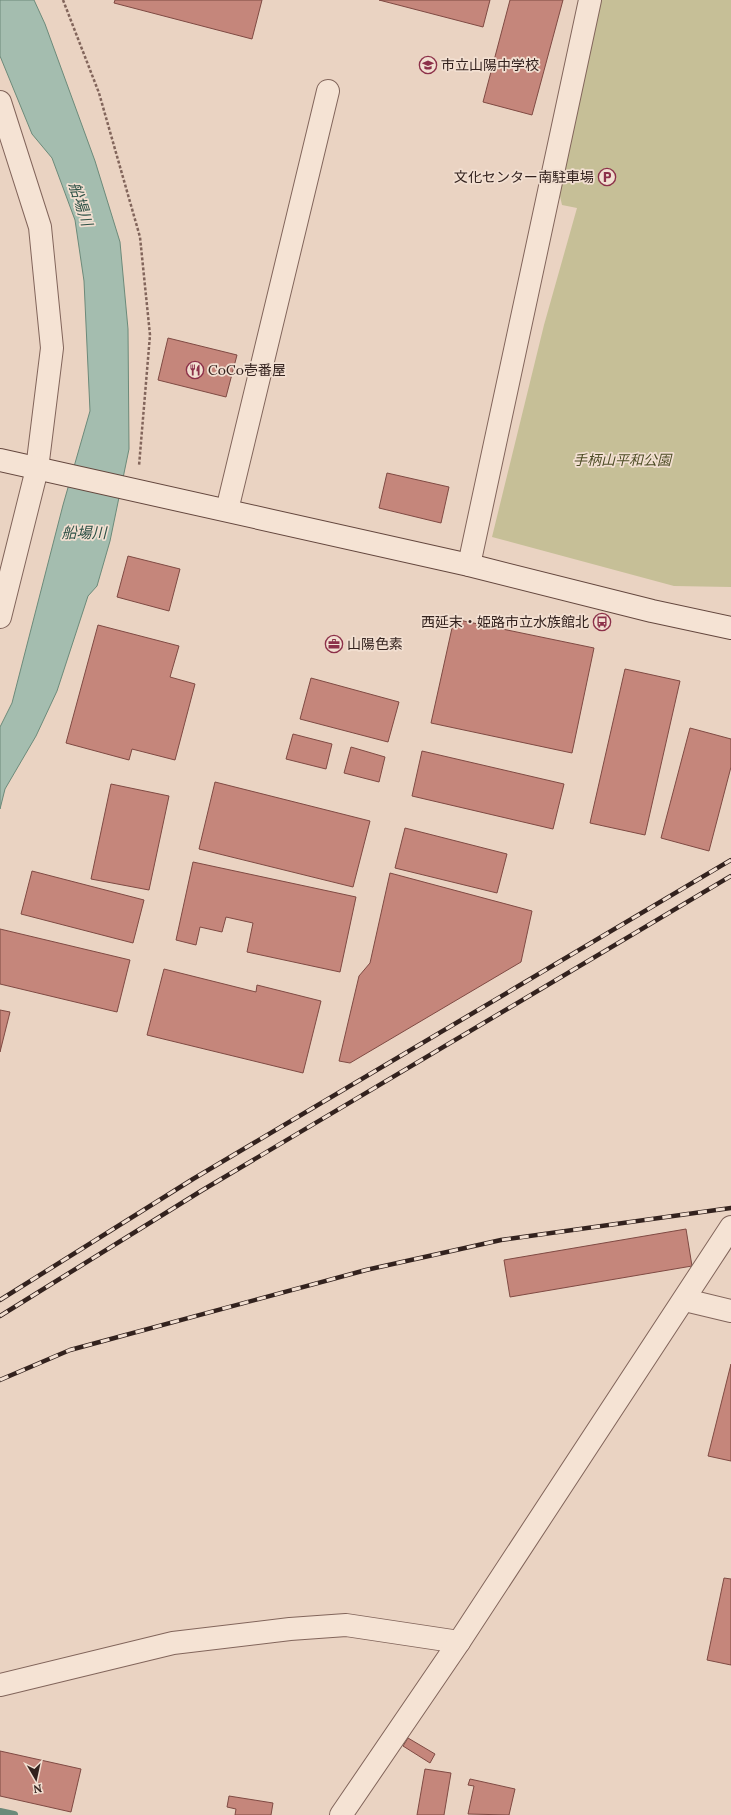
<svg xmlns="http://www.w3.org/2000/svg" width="731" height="1815" viewBox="0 0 731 1815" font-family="Lora,'Noto Sans JP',serif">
  <rect width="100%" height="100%" fill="#ead3c2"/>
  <polygon fill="#c6bf97" points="601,0 731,0 731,587 674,586 492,537 544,325 577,208 562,205 559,192"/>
  <polygon fill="#a4bdaf" stroke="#6c8a7a" points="0,0 34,0 45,24 95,161 120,242 128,329 129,449 110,541 97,586 88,596 57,691 36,736 5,789 0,809 0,727 12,703 63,505 90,411 84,281 75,220 52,158 32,134 0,56"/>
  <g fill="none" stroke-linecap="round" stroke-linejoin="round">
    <polyline stroke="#6c8a7a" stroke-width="8" points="0,1812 14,1815"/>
  </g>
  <g fill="#c5867b" stroke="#7f4a43">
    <polygon points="115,0 262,0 252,39 114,3"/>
    <polygon points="379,0 490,0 483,27"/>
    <polygon points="510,0 563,0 532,115 483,102"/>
    <polygon points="168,338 237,355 226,397 158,380"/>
    <polygon points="387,473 449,487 441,523 379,508"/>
    <polygon points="128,556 180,569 169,611 117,597"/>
    <polygon points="454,619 594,648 572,753 431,723"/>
    <polygon points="98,625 179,646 170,677 195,684 175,760 132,749 129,760 66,743"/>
    <polygon points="625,669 680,681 645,835 590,823"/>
    <polygon points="311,678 399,702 388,742 300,719"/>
    <polygon points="690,728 731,739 731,767 709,851 661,838"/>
    <polygon points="293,734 332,744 326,769 286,759"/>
    <polygon points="351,747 385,757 379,782 344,773"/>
    <polygon points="422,751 564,784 553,829 412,796"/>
    <polygon points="215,782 370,821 353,887 199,849"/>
    <polygon points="111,784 169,796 149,890 91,879"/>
    <polygon points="405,828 507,854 497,893 395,868"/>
    <polygon points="193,862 356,897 340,972 247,952 253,923 226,917 222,932 200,927 196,945 176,940"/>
    <polygon points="32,871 144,900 133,943 21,914"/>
    <polygon points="390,873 532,911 521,962 350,1063 339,1061 359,976 370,963"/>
    <polygon points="0,929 130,960 117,1012 0,984"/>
    <polygon points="164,969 256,992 257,985 321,1001 303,1073 147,1035"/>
    <polygon points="0,1010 10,1012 0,1052"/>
    <polygon points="686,1229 692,1266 510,1297 504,1260"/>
    <polygon points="731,1364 731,1461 708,1456"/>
    <polygon points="724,1578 731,1579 731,1665 707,1660"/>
    <polygon points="408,1738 435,1754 430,1763 403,1746"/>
    <polygon points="0,1751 81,1769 71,1812 0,1796"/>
    <polygon points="425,1769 451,1773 444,1815 417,1815"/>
    <polygon points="470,1779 515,1789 509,1815 468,1814 474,1786 468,1785"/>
    <polygon points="229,1796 273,1803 271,1815 235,1815 236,1809 227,1807"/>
  </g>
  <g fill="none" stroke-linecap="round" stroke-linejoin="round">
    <defs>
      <g id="street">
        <polyline points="0,102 40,227 52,348 37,469 0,617"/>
        <polyline points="227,510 328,91"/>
        <polyline points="469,565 590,0"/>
        <polyline points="685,1300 731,1311"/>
        <polyline points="0,1685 173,1643 290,1629 346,1625 459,1642"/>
        <polyline points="341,1815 459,1642 731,1227"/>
      </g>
      <polyline id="secondary" points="0,460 469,565 652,611 731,628"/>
    </defs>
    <use href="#street" stroke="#82655b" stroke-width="24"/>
    <use href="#secondary" stroke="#64473e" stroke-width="24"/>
    <polyline stroke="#82655b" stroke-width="2.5" stroke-dasharray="3 2" stroke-linecap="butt" points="63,0 99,93 140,237 150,335 139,466"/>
    <use href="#street" stroke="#f5e3d4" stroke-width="22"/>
    <use href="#secondary" stroke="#f5e3d4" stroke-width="22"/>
    <defs>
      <g id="rail">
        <polyline points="0,1300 193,1179 731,860"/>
        <polyline points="0,1316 201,1191 731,876"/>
        <polyline points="0,1380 70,1350 366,1270 501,1240 731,1208"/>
      </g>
    </defs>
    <use href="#rail" stroke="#33221e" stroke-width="4.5"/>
    <use href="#rail" stroke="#f2dfd1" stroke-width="3" stroke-dasharray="9" stroke-linecap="butt"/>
  </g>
  <defs>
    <symbol id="school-ring" viewBox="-11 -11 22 22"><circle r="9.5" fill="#f2dfd1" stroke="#8c3049" stroke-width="1.5"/><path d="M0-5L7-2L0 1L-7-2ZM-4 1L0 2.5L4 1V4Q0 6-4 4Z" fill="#8c3049"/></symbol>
    <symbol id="parking-ring" viewBox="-11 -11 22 22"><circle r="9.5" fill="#f2dfd1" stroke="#8c3049" stroke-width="1.5"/><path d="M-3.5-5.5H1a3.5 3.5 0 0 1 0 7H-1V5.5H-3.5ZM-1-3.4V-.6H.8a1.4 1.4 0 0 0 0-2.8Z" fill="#8c3049"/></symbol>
    <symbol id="restaurant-ring" viewBox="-11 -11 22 22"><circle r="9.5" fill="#f2dfd1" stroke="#8c3049" stroke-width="1.5"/><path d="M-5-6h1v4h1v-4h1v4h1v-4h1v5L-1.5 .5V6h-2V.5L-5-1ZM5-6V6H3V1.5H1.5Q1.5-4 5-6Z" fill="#8c3049"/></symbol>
    <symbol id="bus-ring" viewBox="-11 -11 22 22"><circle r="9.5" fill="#f2dfd1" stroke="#8c3049" stroke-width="1.5"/><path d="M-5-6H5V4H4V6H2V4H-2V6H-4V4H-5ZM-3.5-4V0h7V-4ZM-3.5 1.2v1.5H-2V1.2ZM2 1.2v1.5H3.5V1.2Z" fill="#8c3049"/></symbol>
    <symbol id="office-ring" viewBox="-11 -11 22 22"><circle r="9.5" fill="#f2dfd1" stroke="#8c3049" stroke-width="1.5"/><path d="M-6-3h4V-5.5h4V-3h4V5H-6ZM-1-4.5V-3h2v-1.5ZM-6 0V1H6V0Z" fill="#8c3049"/></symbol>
  </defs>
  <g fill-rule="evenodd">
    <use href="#school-ring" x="418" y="55" width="20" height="20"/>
    <use href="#parking-ring" x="597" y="167" width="20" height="20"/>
    <use href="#restaurant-ring" x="185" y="360" width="20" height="20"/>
    <use href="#bus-ring" x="592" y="612" width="20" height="20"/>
    <use href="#office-ring" x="324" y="634" width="20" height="20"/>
  </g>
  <g text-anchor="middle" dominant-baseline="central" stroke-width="3.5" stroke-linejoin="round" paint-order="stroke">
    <g font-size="14" fill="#33221e" stroke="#f2dfd1" text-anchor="start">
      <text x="441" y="65">市立山陽中学校</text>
      <text x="594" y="177" text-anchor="end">文化センター南駐車場</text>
      <text x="208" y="370">CoCo壱番屋</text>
      <text x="589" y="622" text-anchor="end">西延末・姫路市立水族館北</text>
      <text x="347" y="644">山陽色素</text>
    </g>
    <g font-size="14" font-style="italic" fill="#4e4d26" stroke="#f2dfd1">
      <text x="622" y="460">手柄山平和公園</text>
    </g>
    <g font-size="15" font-style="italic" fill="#2e5146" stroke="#f2dfd1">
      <text transform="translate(81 204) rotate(72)">船場川</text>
      <text x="84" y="532">船場川</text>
    </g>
  </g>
  <g transform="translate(36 1779) rotate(171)" stroke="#f2dfd1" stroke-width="3" paint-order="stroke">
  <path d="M0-3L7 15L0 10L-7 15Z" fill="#33221e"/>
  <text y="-6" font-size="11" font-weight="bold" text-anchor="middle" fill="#33221e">N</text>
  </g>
</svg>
